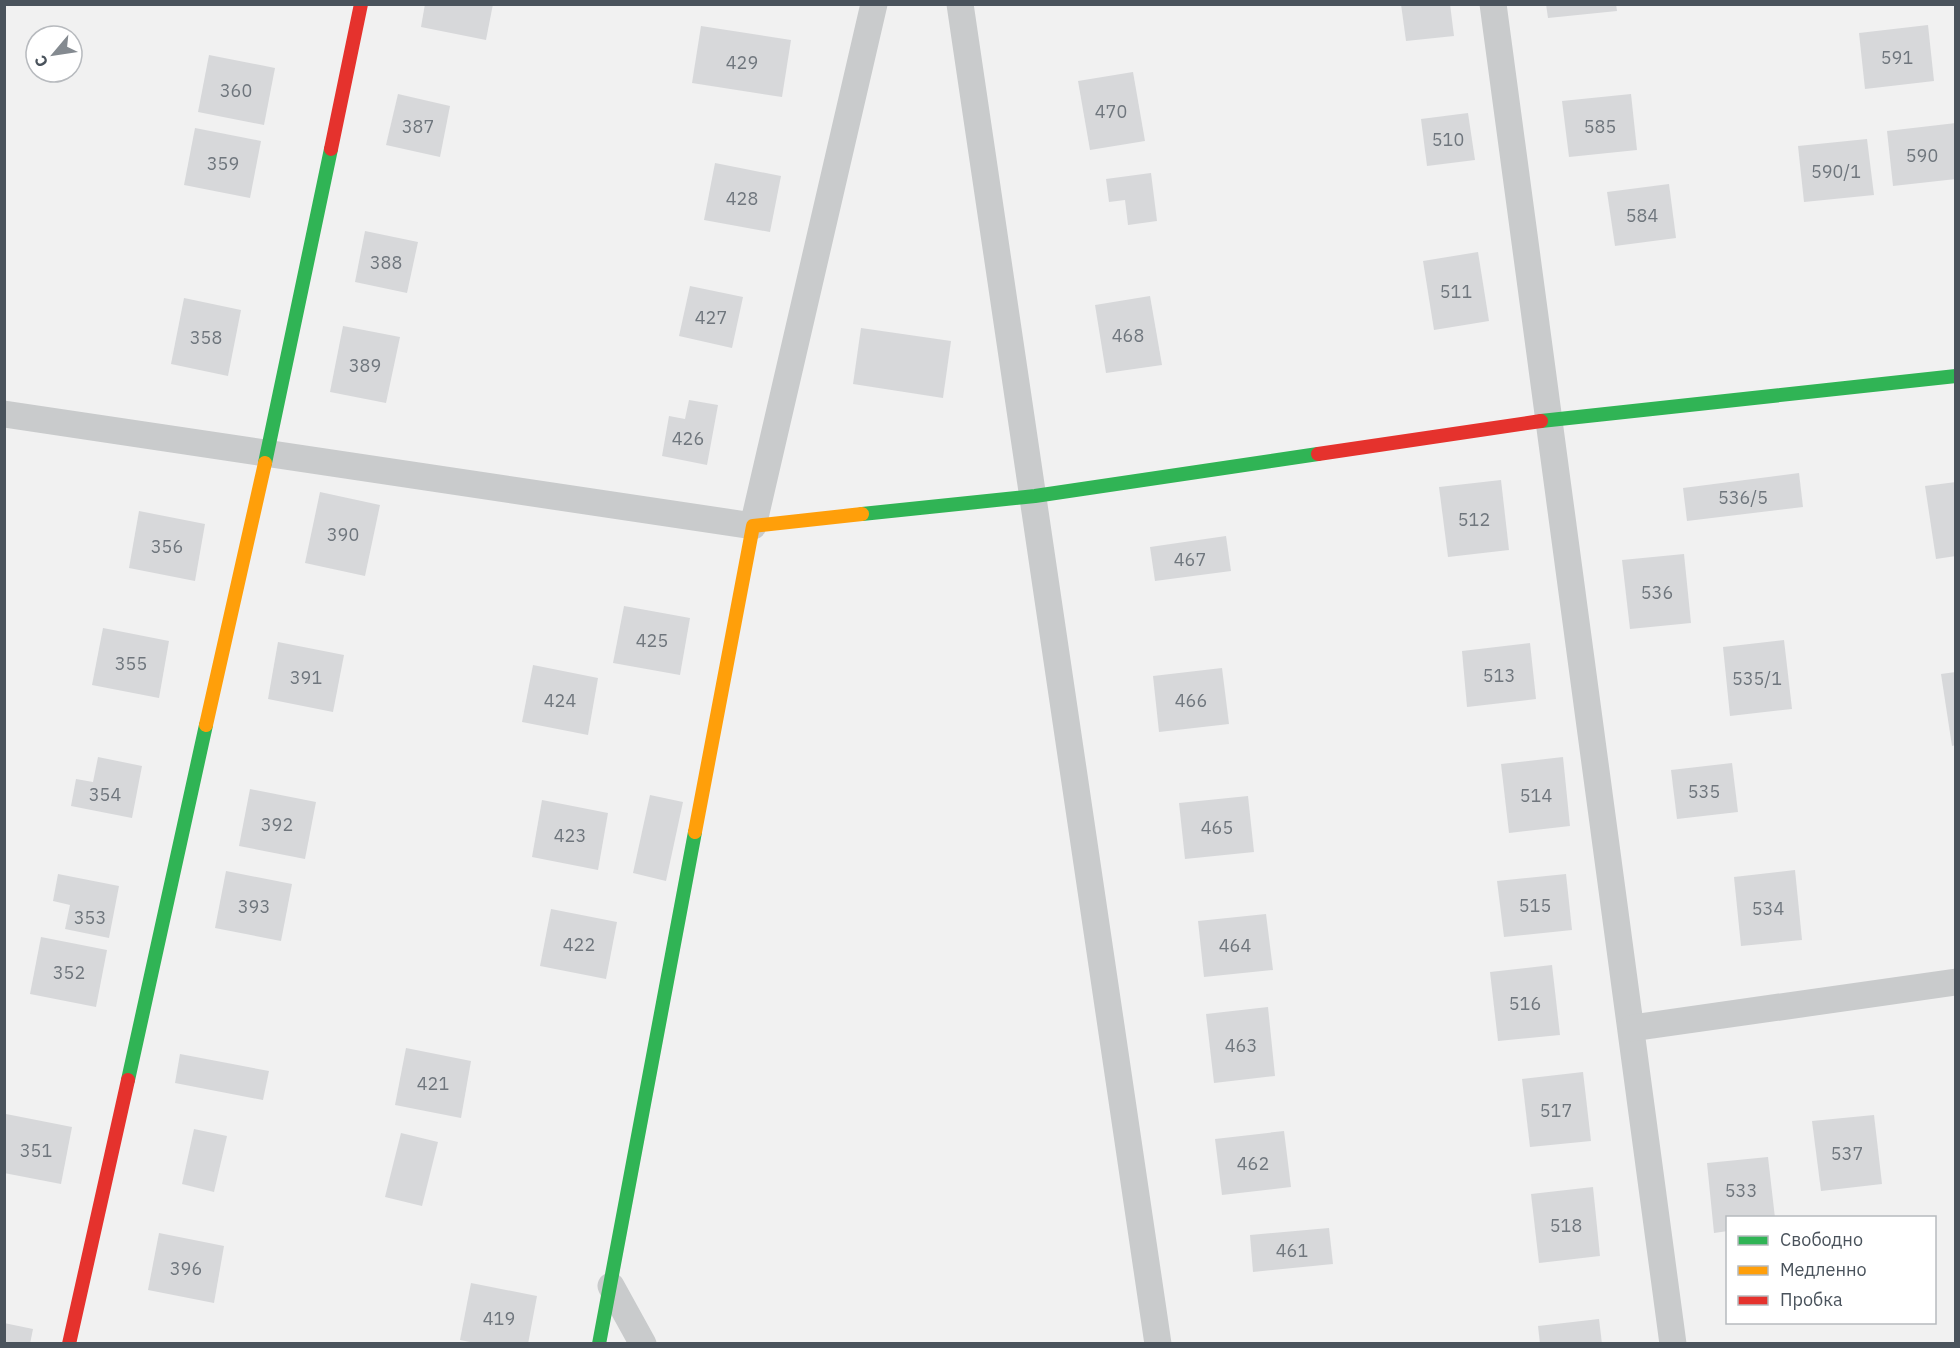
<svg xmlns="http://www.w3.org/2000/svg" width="1960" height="1348" viewBox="0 0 1960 1348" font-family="'IBM Plex Sans',sans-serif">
  <rect width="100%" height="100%" fill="#f1f1f1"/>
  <g fill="#d7d8da">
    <polygon points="425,4 493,4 486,40 421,27"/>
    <polygon points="1401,4 1450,4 1454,36 1406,41"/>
    <polygon points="1546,4 1616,4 1617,11 1548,18"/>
    <polygon points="1928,25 1934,81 1865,89 1859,33"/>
    <polygon points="701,26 791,40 782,97 692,83"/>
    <polygon points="209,55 275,68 264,125 198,112"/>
    <polygon points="1133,72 1145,141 1090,150 1078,81"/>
    <polygon points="398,94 450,106 440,157 386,145"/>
    <polygon points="1631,94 1637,150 1569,157 1562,101"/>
    <polygon points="1468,113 1475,160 1427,166 1421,119"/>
    <polygon points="1956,123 1956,179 1893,186 1887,131"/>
    <polygon points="195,128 261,141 250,198 184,185"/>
    <polygon points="1867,139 1874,195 1804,202 1798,146"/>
    <polygon points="715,163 781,176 770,232 704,220"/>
    <polygon points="1151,173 1157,221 1128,225 1125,200 1109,202 1106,179"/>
    <polygon points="1669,184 1676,238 1615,246 1607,192"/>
    <polygon points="365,231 418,242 407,293 355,282"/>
    <polygon points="1478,252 1489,321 1434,330 1423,261"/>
    <polygon points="690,286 743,297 732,348 679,336"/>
    <polygon points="1150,296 1162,365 1106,373 1095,305"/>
    <polygon points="184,298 241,310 228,376 171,364"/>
    <polygon points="343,326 400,337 386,403 330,392"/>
    <polygon points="861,328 951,341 943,398 853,384"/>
    <polygon points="689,400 718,405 707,465 662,456 669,416 685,419"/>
    <polygon points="1799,473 1803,507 1687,521 1683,488"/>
    <polygon points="1501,480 1509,550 1448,557 1439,487"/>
    <polygon points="1956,482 1956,556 1936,559 1925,486"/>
    <polygon points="320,492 380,505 365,576 305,563"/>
    <polygon points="139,511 205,524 195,581 129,568"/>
    <polygon points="1226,536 1231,571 1155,581 1150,547"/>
    <polygon points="1684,554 1691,623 1630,629 1622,560"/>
    <polygon points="624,606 690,618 680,675 613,663"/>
    <polygon points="103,628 169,641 159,698 92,685"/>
    <polygon points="1784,640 1792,709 1730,716 1723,647"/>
    <polygon points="278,642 344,655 333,712 268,699"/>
    <polygon points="1530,643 1536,699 1467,707 1462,651"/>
    <polygon points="533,665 598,678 588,735 522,722"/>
    <polygon points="1222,668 1229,724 1159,732 1153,676"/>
    <polygon points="1956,672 1956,745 1952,746 1941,674"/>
    <polygon points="98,757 142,766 132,818 71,806 76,779 93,782"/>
    <polygon points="1563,757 1570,826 1509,833 1501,764"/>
    <polygon points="1732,763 1738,812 1677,819 1671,770"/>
    <polygon points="250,789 316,802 305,859 239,846"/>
    <polygon points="650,795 683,802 666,881 633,873"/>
    <polygon points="1248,796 1254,852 1185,859 1179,803"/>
    <polygon points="542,800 608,813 598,870 532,857"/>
    <polygon points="1795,870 1802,940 1741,946 1734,877"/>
    <polygon points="226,871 292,884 281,941 215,928"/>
    <polygon points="58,874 119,886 109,938 65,929 70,905 53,901"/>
    <polygon points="1566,874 1572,930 1504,937 1497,881"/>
    <polygon points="551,909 617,922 606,979 540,966"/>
    <polygon points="1266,914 1273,970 1204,977 1198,921"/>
    <polygon points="41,937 107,950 96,1007 30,994"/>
    <polygon points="1552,965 1560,1035 1498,1041 1490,972"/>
    <polygon points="1268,1007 1275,1076 1214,1083 1206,1014"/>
    <polygon points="406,1048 471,1061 461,1118 395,1105"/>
    <polygon points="180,1054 269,1071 263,1100 175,1083"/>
    <polygon points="1583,1072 1591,1141 1530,1147 1522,1079"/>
    <polygon points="6,1114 72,1127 61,1184 4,1173"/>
    <polygon points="1874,1115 1882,1184 1821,1191 1812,1121"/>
    <polygon points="194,1129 227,1136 214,1192 182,1184"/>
    <polygon points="1284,1131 1291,1187 1222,1195 1215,1139"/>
    <polygon points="401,1133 438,1142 422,1206 385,1197"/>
    <polygon points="1768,1157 1775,1218 1728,1218 1728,1231 1714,1233 1707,1163"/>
    <polygon points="1593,1187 1600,1256 1539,1263 1531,1194"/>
    <polygon points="1329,1228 1333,1264 1253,1272 1250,1235"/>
    <polygon points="159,1233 224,1246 214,1303 148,1290"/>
    <polygon points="471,1283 537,1296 528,1344 480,1344 460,1340"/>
    <polygon points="1599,1319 1602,1344 1540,1344 1538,1326"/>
    <polygon points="4,1323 33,1329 30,1344 4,1344"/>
  </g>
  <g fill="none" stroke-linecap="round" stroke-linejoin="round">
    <g stroke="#c9cbcc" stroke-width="27">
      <polyline points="960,4 1158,1344"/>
      <polyline points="1493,4 1673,1344"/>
      <polyline points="4,414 753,526 874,4"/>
      <polyline points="1632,1028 1956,982"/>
      <polyline points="611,1286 643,1344"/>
    </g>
    <g stroke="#30b455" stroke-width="14">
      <polyline points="1541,421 1956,376"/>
      <polyline points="265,463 331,149"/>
      <polyline points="862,514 1035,496 1318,454"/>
      <polyline points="128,1080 206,725"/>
      <polyline points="599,1344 695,832"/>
    </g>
    <g stroke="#ff9f0a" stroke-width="14">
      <polyline points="206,725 265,463"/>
      <polyline points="695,832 753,526 862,514"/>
    </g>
    <g stroke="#e5322d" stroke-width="14">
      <polyline points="331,149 361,4"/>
      <polyline points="1318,454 1541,421"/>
      <polyline points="69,1344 128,1080"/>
    </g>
  </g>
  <g text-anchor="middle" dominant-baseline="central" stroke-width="4.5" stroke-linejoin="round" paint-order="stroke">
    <g font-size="18" fill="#6f767d">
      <text x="1897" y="57">591</text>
      <text x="742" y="62">429</text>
      <text x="236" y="90">360</text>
      <text x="1111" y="111">470</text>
      <text x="418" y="126">387</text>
      <text x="1600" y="126">585</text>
      <text x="1448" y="139">510</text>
      <text x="1922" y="155">590</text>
      <text x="223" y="163">359</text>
      <text x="1836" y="171">590/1</text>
      <text x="742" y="198">428</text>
      <text x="1642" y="215">584</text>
      <text x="386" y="262">388</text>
      <text x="1456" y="291">511</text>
      <text x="711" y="317">427</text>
      <text x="1128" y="335">468</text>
      <text x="206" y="337">358</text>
      <text x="365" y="365">389</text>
      <text x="688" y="438">426</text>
      <text x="1743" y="497">536/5</text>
      <text x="1474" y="519">512</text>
      <text x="343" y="534">390</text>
      <text x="167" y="546">356</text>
      <text x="1190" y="559">467</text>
      <text x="1657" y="592">536</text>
      <text x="652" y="640">425</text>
      <text x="131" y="663">355</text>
      <text x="1499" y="675">513</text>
      <text x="306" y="677">391</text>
      <text x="1757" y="678">535/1</text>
      <text x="560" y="700">424</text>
      <text x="1191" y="700">466</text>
      <text x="1704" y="791">535</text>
      <text x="105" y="794">354</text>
      <text x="1536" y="795">514</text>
      <text x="277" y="824">392</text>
      <text x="1217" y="827">465</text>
      <text x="570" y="835">423</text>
      <text x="1535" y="905">515</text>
      <text x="254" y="906">393</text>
      <text x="1768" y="908">534</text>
      <text x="90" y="917">353</text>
      <text x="579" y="944">422</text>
      <text x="1235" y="945">464</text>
      <text x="69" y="972">352</text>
      <text x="1525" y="1003">516</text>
      <text x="1241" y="1045">463</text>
      <text x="433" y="1083">421</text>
      <text x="1556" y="1110">517</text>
      <text x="36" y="1150">351</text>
      <text x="1847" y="1153">537</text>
      <text x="1253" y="1163">462</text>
      <text x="1741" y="1190">533</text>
      <text x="1566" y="1225">518</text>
      <text x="1292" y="1250">461</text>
      <text x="186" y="1268">396</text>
      <text x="499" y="1318">419</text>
    </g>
  </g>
  <rect width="1960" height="1348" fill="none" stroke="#4a535c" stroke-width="12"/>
  <rect x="1726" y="1216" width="210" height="108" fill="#ffffff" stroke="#b7babe" stroke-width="1.5"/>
  <rect x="1738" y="1236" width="30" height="9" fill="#30b455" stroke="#b7babe" stroke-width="1.5"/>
  <text x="1780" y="1246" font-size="18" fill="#4a535c">Свободно</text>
  <rect x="1738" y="1266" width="30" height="9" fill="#ff9f0a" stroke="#b7babe" stroke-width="1.5"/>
  <text x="1780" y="1276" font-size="18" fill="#4a535c">Медленно</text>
  <rect x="1738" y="1296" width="30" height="9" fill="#e5322d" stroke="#b7babe" stroke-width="1.5"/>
  <text x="1780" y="1306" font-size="18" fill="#4a535c">Пробка</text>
  <g transform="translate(54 54) rotate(241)"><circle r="28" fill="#ffffff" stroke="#b7babe" stroke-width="1.5"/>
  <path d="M0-4.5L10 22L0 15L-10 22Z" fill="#848a90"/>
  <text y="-9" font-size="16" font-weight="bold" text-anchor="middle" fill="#4a535c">С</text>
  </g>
</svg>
